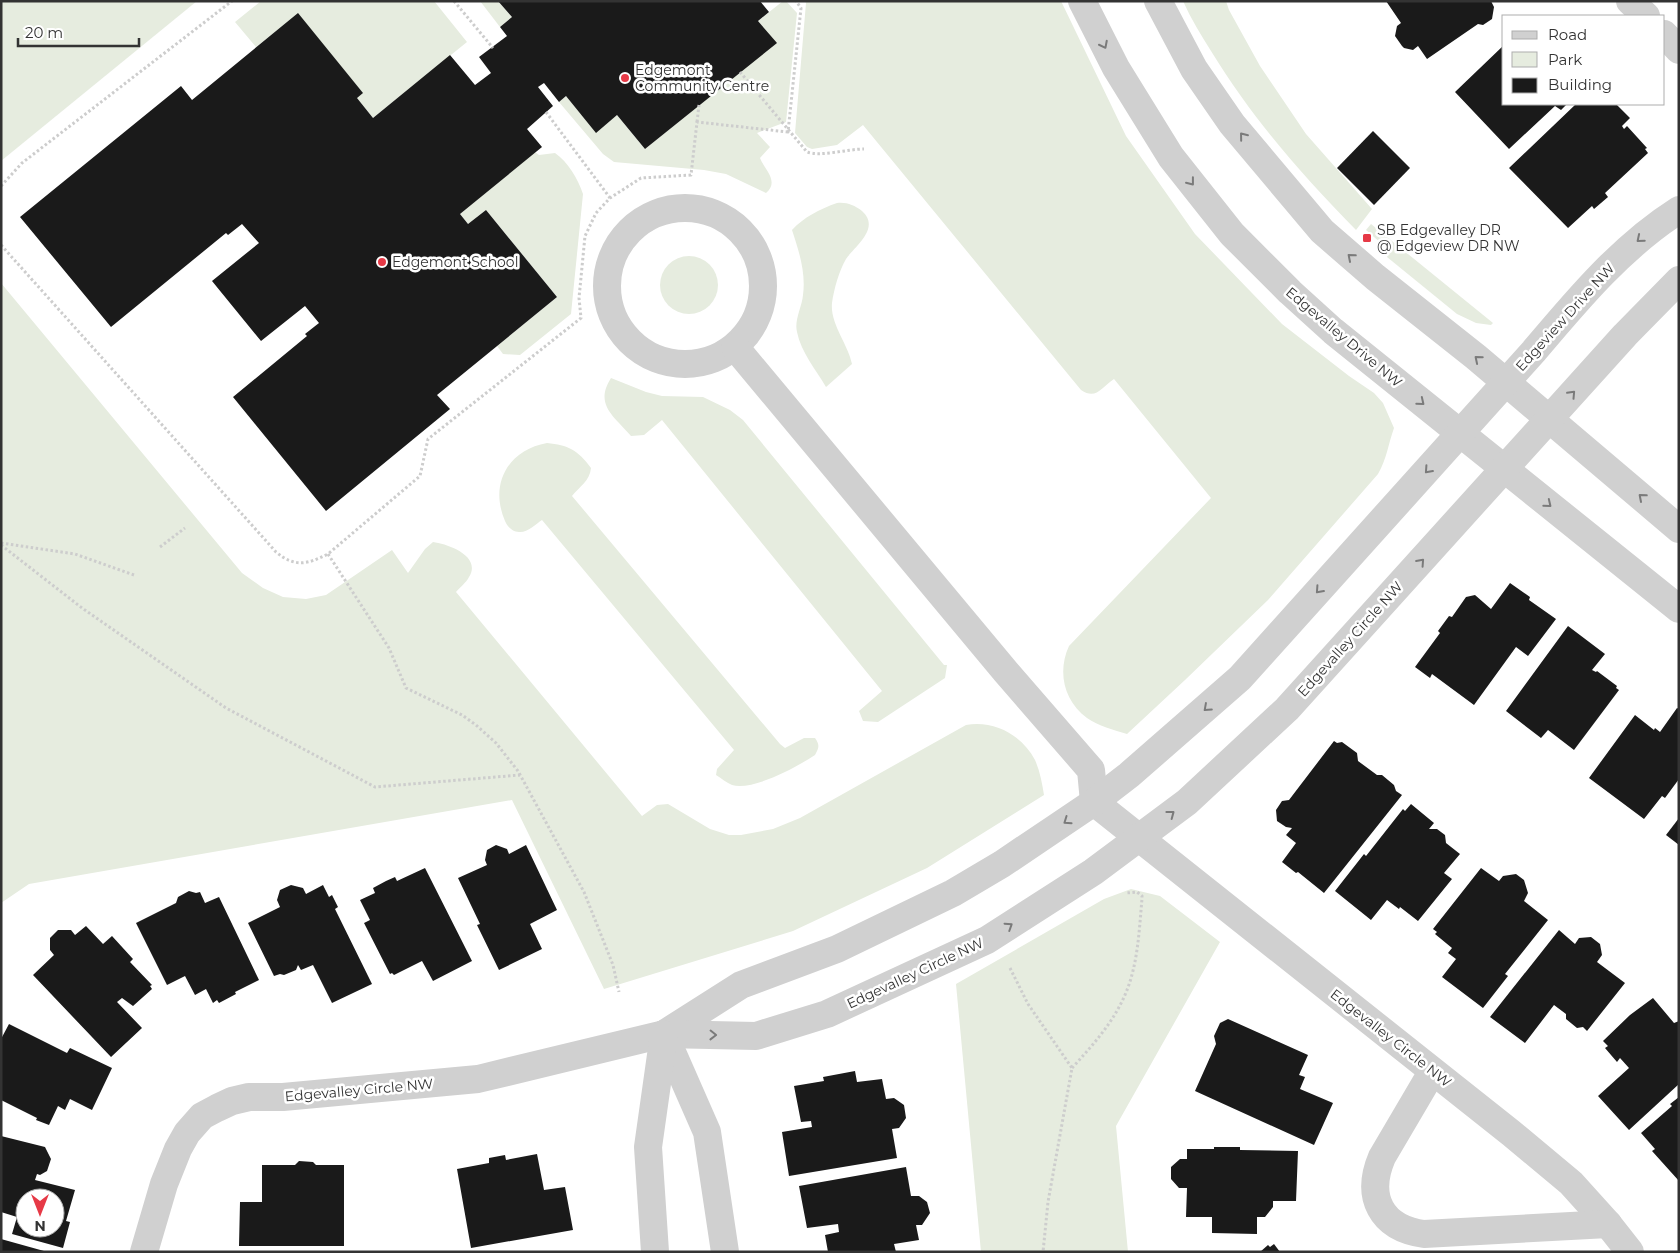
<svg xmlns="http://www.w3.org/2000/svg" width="1680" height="1253" viewBox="0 0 1680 1253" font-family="Montserrat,sans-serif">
  <rect width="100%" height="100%" fill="#fff"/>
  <g fill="#e6ecdf">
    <polygon points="1,1 197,1 1,161"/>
    <polygon points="261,1 434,1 467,42 373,118 357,98 298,14 256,47 235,22"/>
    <polygon points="480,1 498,1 512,17 500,27"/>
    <path d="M 783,1 L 786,1 L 797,13 L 786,122 L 757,133 L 770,147 L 760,158 C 764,169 780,181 766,193 L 726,174 L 704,170 L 614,162 L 603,154 L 559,102 L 566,96 L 596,132 L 617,115 L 645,149 L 776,43 L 758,21 Z"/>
    <path d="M 805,1 L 1061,1 L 1126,136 L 1195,234 L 1282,324 L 1349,376 L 1374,393 L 1383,403 L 1394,428 C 1388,445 1387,458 1378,474 L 1268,600 L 1185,680 L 1127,734 C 1114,730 1098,726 1087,718 C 1064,701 1057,672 1069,646 L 1211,498 L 1114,379 C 1101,388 1096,400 1081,390 L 863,125 L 837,145 L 812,149 L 807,147 L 795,133 L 806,3 Z"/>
    <path d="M 1183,1 L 1226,1 L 1229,10 L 1260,66 L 1306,134 L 1372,209 L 1356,230 C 1301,174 1252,118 1211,51 C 1201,35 1191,19 1183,1 Z"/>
    <path d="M 535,152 L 539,155 L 555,153 C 568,162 578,179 583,194 L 571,314 L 520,355 L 503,354 L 497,346 L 557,297 L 486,210 L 468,224 L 460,214 Z"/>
    <path d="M 837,203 C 847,202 854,205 862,211 C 881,228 855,246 846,259 C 839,271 834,289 832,303 C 830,324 848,344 852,364 L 826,387 C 816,370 801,352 797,332 C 794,320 802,307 803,295 C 806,273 799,251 792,230 C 804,217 820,209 837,203 Z"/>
    <polygon points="1371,224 1493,323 1491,325 1476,323 1457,314 1387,257 1390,251 1366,230"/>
    <circle cx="689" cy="285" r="29"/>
    <path d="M 1,283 L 242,573 L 263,588 L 283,597 L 306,599 L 326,595 L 392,550 L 408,573 L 425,549 L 433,542 C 448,544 482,556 469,577 C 466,583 460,587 456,592 L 642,816 L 657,805 L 668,804 L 710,829 L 729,835 L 741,835 L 773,829 L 800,818 L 966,725 C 994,720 1022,735 1035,760 C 1040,771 1042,783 1044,795 L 927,868 L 793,931 L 604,989 L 512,800 L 29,884 L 1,903 Z"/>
    <path d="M 611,378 L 646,392 L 662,396 L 703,397 L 730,410 L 743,420 L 944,665 L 947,665 L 945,678 L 878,722 L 863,721 L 859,711 L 882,691 L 662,420 L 644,435 L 631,436 C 614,416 594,405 611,378 Z"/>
    <path d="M 547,443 C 568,445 578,450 591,468 C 590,481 579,487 572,496 L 780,744 L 785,748 L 804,738 L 815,738 C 820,745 819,748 815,755 C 797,767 753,791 732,785 C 727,783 721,778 716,775 L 717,769 L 734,750 L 542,520 C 536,524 527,533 519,532 C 512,532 507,526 505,521 C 489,484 508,450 547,443 Z"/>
    <polygon points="1131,889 1160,896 1220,942 1116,1126 1128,1252 981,1252 956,984 1104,899"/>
  </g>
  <g fill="#1a1a1a" fill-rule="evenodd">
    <polygon points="498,1 760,1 769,12 758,21 777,43 645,149 617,115 596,133 566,96 559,102 544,83 538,87 553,106 527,129 542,147 460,214 468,224 486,210 557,297 437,395 450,409 326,511 233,397 307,336 305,334 319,323 305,306 261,341 212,281 259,243 242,224 228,235 226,233 111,327 20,217 181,86 192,100 298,13 363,93 357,98 373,118 450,55 475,85 491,73 479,57 507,36 500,27 512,17"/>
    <polygon points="1386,1 1491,1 1494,7 1492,19 1483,25 1478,24 1427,59 1418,46 1413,50 1404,48 1402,46 1395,36 1397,26 1401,23"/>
    <polygon points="1504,45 1504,104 1567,104 1561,110 1555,106 1509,149 1455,92"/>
    <polygon points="1576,104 1616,104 1630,118 1622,126 1624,129 1627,126 1647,148 1645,149 1648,153 1605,193 1608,197 1594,209 1592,206 1568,228 1509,168"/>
    <polygon points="1373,131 1410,168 1374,205 1337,168"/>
    <polygon points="1510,583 1530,597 1529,600 1556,619 1528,656 1516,647 1474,705 1432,674 1430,678 1415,667 1440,633 1438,631 1449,616 1452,617 1466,597 1475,595 1491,609"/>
    <polygon points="1568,626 1605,654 1592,670 1596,672 1597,671 1617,686 1616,688 1619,690 1574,750 1548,730 1541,738 1506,711"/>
    <polygon points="1677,708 1679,709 1679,779 1665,798 1662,796 1644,819 1589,778 1635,715 1654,730 1655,728 1660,732"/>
    <polygon points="1334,741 1337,743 1342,742 1357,753 1358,761 1377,775 1382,775 1394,785 1396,791 1402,795 1324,893 1298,872 1296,873 1282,862 1296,843 1286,835 1292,828 1286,827 1277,821 1276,810 1282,801 1289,800"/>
    <polygon points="1411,804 1434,823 1429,829 1437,829 1445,835 1446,843 1460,854 1444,873 1452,879 1418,921 1400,907 1399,909 1387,900 1371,920 1335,891 1364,854 1366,856 1403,809 1405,811"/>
    <polygon points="1679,818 1679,845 1666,835"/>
    <polygon points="496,845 507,849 509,854 526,845 557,910 530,924 542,949 499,970 477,925 480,924 458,878 487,865 485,860 487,850"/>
    <polygon points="425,868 472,961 433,981 422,961 394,975 392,973 390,974 364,923 370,920 360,900 375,893 373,888 386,881 395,877 397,881"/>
    <polygon points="1481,868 1499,881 1503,876 1516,874 1524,880 1528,893 1524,901 1548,920 1505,974 1508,976 1483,1008 1442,977 1456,959 1448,953 1452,948 1435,934 1437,932 1433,929"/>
    <polygon points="291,885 303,888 306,894 323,885 329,897 332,895 338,907 335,909 372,984 332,1003 313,965 301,970 298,965 296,970 284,975 280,974 274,976 248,923 280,907 277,900 280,890"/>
    <polygon points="189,891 196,893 200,892 205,903 219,897 259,980 235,992 236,994 219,1003 217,1000 213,1003 206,989 195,995 185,976 167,985 136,923 176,903 178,897"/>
    <polygon points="86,926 103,944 112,936 133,959 130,962 152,985 150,986 152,989 133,1006 122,998 117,1002 142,1028 111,1057 33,975 54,955 50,950 50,938 58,930 71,930 75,935"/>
    <polygon points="1559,930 1575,944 1579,938 1591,937 1600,944 1602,955 1597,962 1625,983 1587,1031 1583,1027 1577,1028 1566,1019 1566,1014 1554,1005 1525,1043 1490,1017"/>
    <polygon points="1653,998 1674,1023 1679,1021 1679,1084 1629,1130 1598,1096 1629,1068 1620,1058 1617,1062 1605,1048 1608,1046 1603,1041 1630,1015"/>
    <polygon points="1228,1019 1308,1055 1299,1075 1305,1077 1300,1089 1333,1103 1314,1145 1195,1091 1216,1044 1214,1036 1220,1023"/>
    <polygon points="9,1024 67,1053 70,1048 112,1068 92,1110 70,1099 65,1110 58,1106 49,1125 36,1120 37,1118 1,1100 1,1039"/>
    <polygon points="855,1071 857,1082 882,1079 886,1099 894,1098 904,1105 906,1118 899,1128 892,1129 897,1158 789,1176 782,1132 812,1127 811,1121 801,1122 794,1086 824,1081 823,1077"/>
    <polygon points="1679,1097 1679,1181 1652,1151 1655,1149 1641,1133 1672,1106 1670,1104"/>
    <path d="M 1,1136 L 45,1147 L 51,1159 L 47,1171 L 40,1175 L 37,1174 L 35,1180 L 75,1190 L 66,1221 L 70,1222 L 63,1248 L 12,1234 L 17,1217 L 1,1212 ZM 25,1198 L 55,1198 L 55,1228 L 25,1228 Z"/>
    <polygon points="1214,1147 1240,1147 1240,1150 1298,1151 1296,1201 1273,1201 1273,1207 1265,1217 1257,1217 1257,1234 1212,1233 1212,1217 1186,1217 1187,1188 1179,1188 1171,1179 1171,1167 1180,1159 1187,1159 1187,1149 1214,1149"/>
    <polygon points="537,1154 544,1190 565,1187 573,1230 471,1248 457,1169 489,1163 489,1158 505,1155 506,1160"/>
    <polygon points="299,1161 313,1162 316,1165 344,1165 344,1246 239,1246 240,1202 262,1202 262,1165 295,1165"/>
    <polygon points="906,1167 911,1196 919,1196 927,1202 930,1213 922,1225 916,1225 919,1240 894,1244 896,1252 828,1252 825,1235 839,1232 838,1224 807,1228 799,1186"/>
    <polygon points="1,1239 44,1251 44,1252 1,1252"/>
    <polygon points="1274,1244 1280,1252 1260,1252 1268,1245 1270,1247"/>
  </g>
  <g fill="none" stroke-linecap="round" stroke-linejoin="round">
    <g stroke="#cdcdcd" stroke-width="3" stroke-dasharray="2.5 2.5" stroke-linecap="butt">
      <polyline points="454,1 493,48"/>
      <path d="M 740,72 L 807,152 C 820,157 848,149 864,149"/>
      <polyline points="546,112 610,198"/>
      <polyline points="697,122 699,105"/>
      <polyline points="1,186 22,163 232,1"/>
      <path d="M 1,245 L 276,552 C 295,568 308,564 328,554 L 420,476 L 428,439 L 581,318 L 579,298 L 585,236 L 596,213 L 610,198 L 641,178 L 691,175 L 697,122 L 788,132 L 801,8 L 796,1"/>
      <polyline points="1,543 75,554 134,575"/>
      <polyline points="1,545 82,608 226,708 375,787 520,775"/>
      <polyline points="160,547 185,528"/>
      <polyline points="328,554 389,648 406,688 462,715 476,725 496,743 518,771 584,892 613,965 619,992"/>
      <polyline points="1010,968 1028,1004 1072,1068 1048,1202 1043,1252"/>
      <path d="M 1072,1068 C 1092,1046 1112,1024 1124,997 C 1138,967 1139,931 1142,899 L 1142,896 L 1137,892 L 1126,893"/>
    </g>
    <g stroke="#d0d0d0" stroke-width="28">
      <polyline points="1082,1 1116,68 1171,157 1232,234 1290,292 1333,331 1679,609"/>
      <polyline points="1158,1 1194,69 1232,124 1322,231 1375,277 1476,357 1679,529"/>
      <polyline points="1630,1 1646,16"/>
      <polyline points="1664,34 1679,50"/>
      <circle cx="685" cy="286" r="78"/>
      <polyline points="735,347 1006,672 1091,770 1094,802 1511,1133 1571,1183 1608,1224 1630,1252"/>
      <path d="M 664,1034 L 741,985 L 837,949 L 953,893 L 1002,864 L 1054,829 L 1094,802 L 1129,775 L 1240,678 L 1534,351 C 1577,300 1622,246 1679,210"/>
      <polyline points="664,1034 707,1132 725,1252"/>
      <path d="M 1432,1072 L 1382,1157 C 1365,1197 1381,1228 1424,1234 L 1608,1224"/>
      <polyline points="144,1252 164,1184 178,1149 187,1133 202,1116 217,1108 232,1101 249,1097 283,1097 478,1079 664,1034 756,1036 827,1014 987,940 1093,872 1187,802 1287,709 1625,335 1679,280"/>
      <polyline points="655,1252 648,1147 664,1034"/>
    </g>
  </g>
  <defs><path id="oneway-chevron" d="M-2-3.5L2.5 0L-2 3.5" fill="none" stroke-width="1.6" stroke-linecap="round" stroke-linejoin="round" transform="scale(1.25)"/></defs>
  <g stroke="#7a7a7a">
    <use href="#oneway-chevron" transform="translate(1104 45) rotate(63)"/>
    <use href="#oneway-chevron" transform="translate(1243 136) rotate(-129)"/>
    <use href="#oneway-chevron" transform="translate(1191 182) rotate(52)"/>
    <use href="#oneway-chevron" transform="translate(1640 239) rotate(140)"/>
    <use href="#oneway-chevron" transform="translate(1351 257) rotate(-139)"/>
    <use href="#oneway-chevron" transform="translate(1478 359) rotate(-140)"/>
    <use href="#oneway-chevron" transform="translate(1572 394) rotate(-47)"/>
    <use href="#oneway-chevron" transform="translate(1421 402) rotate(39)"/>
    <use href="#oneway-chevron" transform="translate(1428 470) rotate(132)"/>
    <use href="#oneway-chevron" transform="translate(1642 497) rotate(-139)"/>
    <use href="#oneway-chevron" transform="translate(1548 504) rotate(39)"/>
    <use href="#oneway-chevron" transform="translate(1421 562) rotate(-48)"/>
    <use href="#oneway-chevron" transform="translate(1319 590) rotate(132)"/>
    <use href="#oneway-chevron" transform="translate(1207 708) rotate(138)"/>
    <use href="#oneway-chevron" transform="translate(1171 814) rotate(-37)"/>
    <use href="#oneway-chevron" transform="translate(1067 821) rotate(145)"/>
    <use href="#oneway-chevron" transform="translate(1009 926) rotate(-33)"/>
    <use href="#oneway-chevron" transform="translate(713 1035) rotate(1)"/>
  </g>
  <g fill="#e63946" stroke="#fff" stroke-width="2">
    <circle cx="625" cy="78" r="5"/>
    <rect x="1362" y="233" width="10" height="10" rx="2.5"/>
    <circle cx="382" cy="262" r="5"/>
  </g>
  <g text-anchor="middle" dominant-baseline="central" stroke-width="5" stroke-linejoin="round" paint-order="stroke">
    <g font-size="14" fill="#333" stroke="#fff" text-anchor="start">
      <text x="635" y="70">Edgemont<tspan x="635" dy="16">Community Centre</tspan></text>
      <text x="1377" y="230">SB Edgevalley DR<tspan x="1377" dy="16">@ Edgeview DR NW</tspan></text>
      <text x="392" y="262">Edgemont School</text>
    </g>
    <g font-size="14" fill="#333" stroke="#fff">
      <text transform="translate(1565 317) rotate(-48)">Edgeview Drive NW</text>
      <text transform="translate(1344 337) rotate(40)">Edgevalley Drive NW</text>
      <text transform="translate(1350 639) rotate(-48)">Edgevalley Circle NW</text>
      <text transform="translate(915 973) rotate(-25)">Edgevalley Circle NW</text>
      <text transform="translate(1391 1038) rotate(38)">Edgevalley Circle NW</text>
      <text transform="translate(359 1090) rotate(-5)">Edgevalley Circle NW</text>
    </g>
  </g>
  <rect width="1680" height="1253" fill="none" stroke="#333333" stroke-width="5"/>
  <rect x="1502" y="15" width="162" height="90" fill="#ffffff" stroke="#adadad"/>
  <rect x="1512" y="31" width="25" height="8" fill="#d0d0d0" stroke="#adadad"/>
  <text x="1548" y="40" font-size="15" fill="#333333">Road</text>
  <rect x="1512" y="52" width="25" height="15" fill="#e6ecdf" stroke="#adadad"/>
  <text x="1548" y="65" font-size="15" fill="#333333">Park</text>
  <rect x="1512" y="78" width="25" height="15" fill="#1a1a1a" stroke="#adadad"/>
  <text x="1548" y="90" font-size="15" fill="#333333">Building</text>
  <g transform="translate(40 1213) rotate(180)"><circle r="24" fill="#ffffff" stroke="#adadad"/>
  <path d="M0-4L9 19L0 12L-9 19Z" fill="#e63946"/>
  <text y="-8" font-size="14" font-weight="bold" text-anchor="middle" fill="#333333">N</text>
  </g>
  <path d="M18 38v8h121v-8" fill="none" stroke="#333333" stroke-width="2.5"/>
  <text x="25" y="38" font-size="15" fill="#333333" stroke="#ffffff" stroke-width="4" paint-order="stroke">20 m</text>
</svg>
